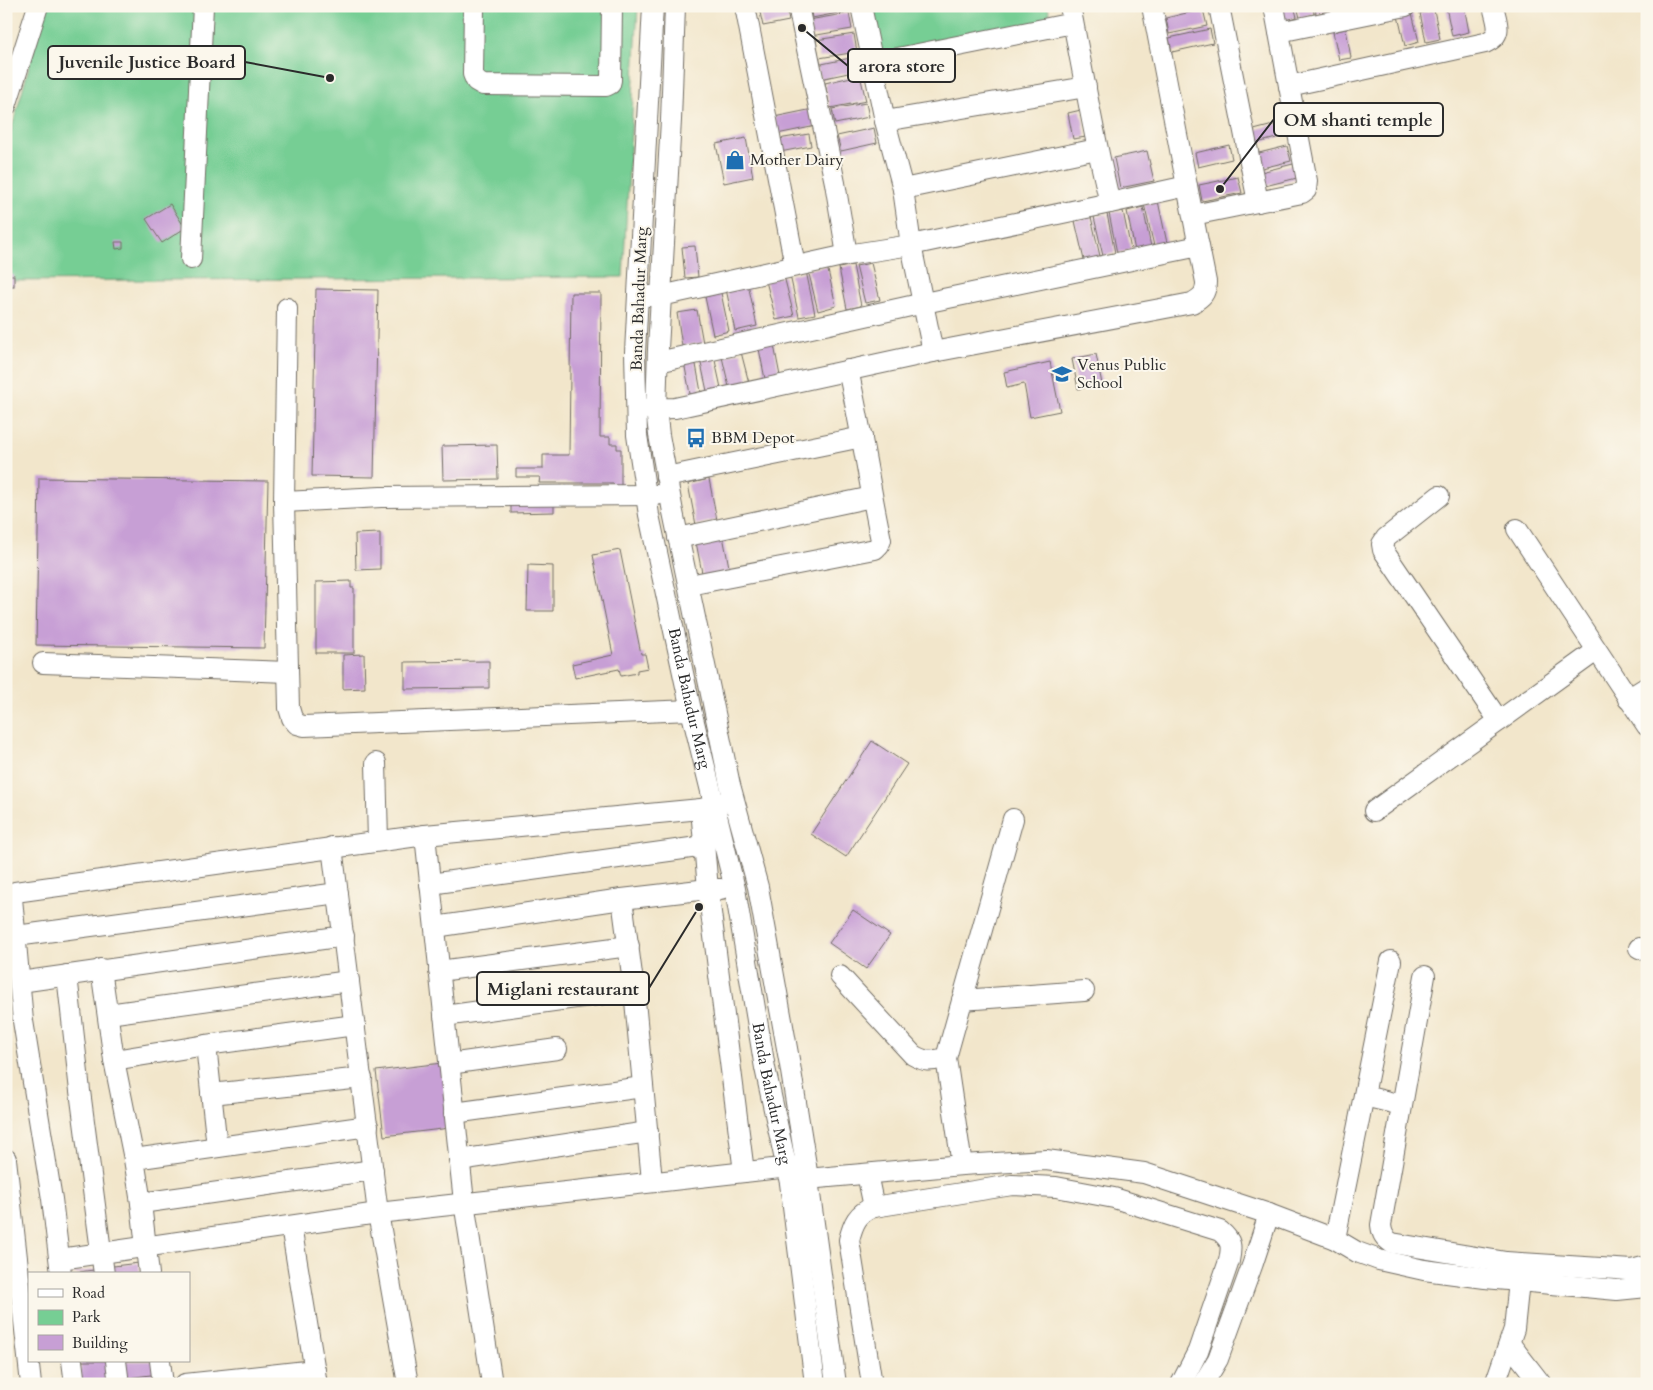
<svg xmlns="http://www.w3.org/2000/svg" width="1653" height="1390" viewBox="0 0 1653 1390" font-family="Cardo,serif">
  <rect width="100%" height="100%" fill="#fbf7ec"/>
  <filter id="ink" filterUnits="userSpaceOnUse"><feTurbulence type="fractalNoise" baseFrequency=".02" numOctaves="2"/><feDisplacementMap in="SourceGraphic" scale="10" xChannelSelector="R" yChannelSelector="G"/><feConvolveMatrix kernelMatrix="1 2 1 2 8 2 1 2 1" color-interpolation-filters="sRGB"/></filter>
  <filter id="wash" filterUnits="userSpaceOnUse"><feTurbulence type="fractalNoise" baseFrequency=".0096" numOctaves="4" result="noise"/><feDisplacementMap in="SourceGraphic" scale="20" xChannelSelector="R" yChannelSelector="G"/><feGaussianBlur stdDeviation="1.12" result="paint"/><feColorMatrix in="noise" values="0 0 0 0 0 0 0 0 0 0 0 0 0 0 0 0 0 1.4 0 .05"/><feComposite in="paint" operator="in"/></filter>
  <g filter="url(#wash)">
    <rect width="100%" height="100%" fill="#f2e6cb"/>
    <g fill="#76ce94" stroke="#507c60">
      <polygon points="46,6 638,6 623,277 6,281 6,149"/>
      <polygon points="861,6 1048,6 1053,30 873,63"/>
    </g>
    <g id="blocks">
      <g fill="#c79fd5">
        <polygon points="770,6 786,6 789,21 763,26 759,8"/>
        <polygon points="810,6 852,6 853,10 812,18"/>
        <polygon points="1278,6 1294,6 1297,17 1281,21"/>
        <polygon points="1297,6 1313,6 1314,14 1300,18"/>
        <polygon points="1315,6 1331,6 1332,10 1316,14"/>
        <polygon points="1334,6 1347,6 1347,7 1334,10"/>
        <polygon points="1464,6 1469,32 1452,36 1446,7"/>
        <polygon points="1203,9 1207,26 1169,34 1166,18"/>
        <polygon points="1434,10 1440,39 1426,42 1420,13"/>
        <polygon points="849,13 852,29 811,36 809,20"/>
        <polygon points="1412,13 1419,42 1405,46 1398,16"/>
        <polygon points="1210,29 1213,43 1172,52 1169,38"/>
        <polygon points="1346,29 1351,58 1339,60 1333,32"/>
        <polygon points="854,34 857,52 819,58 816,40"/>
        <polygon points="855,57 858,71 820,79 817,65"/>
        <polygon points="860,75 866,101 830,108 825,83"/>
        <polygon points="866,103 869,117 835,124 832,109"/>
        <polygon points="813,109 816,126 777,134 774,117"/>
        <polygon points="1081,110 1086,137 1073,139 1068,113"/>
        <polygon points="1285,122 1288,135 1253,144 1250,131"/>
        <polygon points="874,128 877,143 841,151 837,136"/>
        <polygon points="809,134 811,146 780,152 778,139"/>
        <polygon points="746,138 753,177 724,183 716,144"/>
        <polygon points="1229,145 1232,159 1198,167 1195,153"/>
        <polygon points="1287,146 1291,161 1254,170 1251,155"/>
        <polygon points="1147,151 1154,181 1120,188 1114,158"/>
        <polygon points="1293,164 1297,178 1261,187 1257,173"/>
        <polygon points="1238,177 1242,193 1202,201 1199,185"/>
        <polygon points="1158,201 1167,243 1154,246 1144,204"/>
        <polygon points="170,204 185,228 162,243 146,219"/>
        <polygon points="1143,207 1151,247 1135,251 1127,211"/>
        <polygon points="1123,211 1131,250 1117,253 1109,213"/>
        <polygon points="1107,214 1115,253 1103,256 1094,217"/>
        <polygon points="1091,217 1100,256 1084,260 1075,221"/>
        <polygon points="115,242 123,242 123,248 116,249"/>
        <polygon points="695,246 698,277 685,278 682,247"/>
        <polygon points="871,263 880,300 865,303 856,266"/>
        <polygon points="853,265 861,306 847,309 839,268"/>
        <polygon points="827,266 836,306 818,311 808,270"/>
        <polygon points="806,271 815,314 799,317 790,275"/>
        <rect x="6" y="275" width="8" height="11"/>
        <polygon points="784,276 794,316 776,320 766,281"/>
        <polygon points="748,284 757,326 735,331 726,289"/>
        <polygon points="316,289 378,290 374,477 312,476"/>
        <polygon points="571,293 601,293 600,437 610,437 610,444 617,444 617,449 621,449 621,486 613,486 613,483 539,483 540,477 516,477 516,469 543,469 543,455 569,455"/>
        <polygon points="721,293 729,331 713,335 705,297"/>
        <polygon points="697,310 703,343 682,346 677,313"/>
        <polygon points="773,340 781,381 766,384 758,344"/>
        <polygon points="741,352 749,383 729,387 722,357"/>
        <polygon points="1096,354 1102,384 1078,389 1072,359"/>
        <polygon points="714,356 721,388 707,391 700,359"/>
        <polygon points="695,359 701,392 690,394 684,362"/>
        <polygon points="1050,362 1060,411 1030,417 1024,384 1007,388 1004,372"/>
        <polygon points="497,445 498,479 443,480 442,446"/>
        <polygon points="39,478 268,481 264,648 36,645"/>
        <polygon points="709,479 717,520 696,525 688,484"/>
        <polygon points="554,502 554,512 511,513 511,503"/>
        <polygon points="722,531 730,572 703,578 695,537"/>
        <polygon points="380,533 380,569 356,570 355,534"/>
        <polygon points="620,550 641,654 645,654 648,668 637,670 637,673 621,676 619,669 575,678 572,664 613,655 593,555"/>
        <polygon points="528,565 553,566 553,611 527,611"/>
        <polygon points="351,581 351,588 354,588 354,653 316,653 316,582"/>
        <polygon points="364,654 365,688 343,689 343,655"/>
        <polygon points="489,661 489,688 405,689 405,662"/>
        <polygon points="872,741 907,764 846,857 811,834"/>
        <polygon points="853,910 890,935 866,969 829,943"/>
        <polygon points="442,1063 450,1128 384,1136 376,1071"/>
        <polygon points="139,1263 140,1274 106,1274 105,1267"/>
        <polygon points="100,1269 101,1274 74,1274 73,1273"/>
        <polygon points="81,1361 111,1361 113,1381 79,1384"/>
        <polygon points="118,1361 157,1361 158,1374 120,1379"/>
      </g>
    </g>
  </g>
  <g filter="url(#ink)">
    <use href="#blocks" fill-opacity="0" stroke="#716c63" stroke-width="1"/>
    <g fill="none" stroke-linecap="round" stroke-linejoin="round">
      <defs>
        <g id="minor">
          <polyline points="474,6 473,74 476,81 483,85 606,86 610,84 611,80 612,6"/>
          <path id="s1" d="M 653,6 L 635,352 L 637,435 L 649,515 L 691,710 L 735,889 L 765,1068 L 790,1183 L 815,1384"/>
          <polyline points="675,6 671,120 658,349 656,409 659,435 673,512 730,785 758,887 790,1065 806,1165 836,1384"/>
          <polyline points="745,6 795,266"/>
          <polyline points="798,6 835,183 847,255"/>
          <polyline points="861,6 885,121 903,189 911,245 933,352"/>
          <polyline points="1152,6 1187,186"/>
          <polyline points="1219,6 1258,202"/>
          <path d="M 1274,6 L 1289,86 L 1485,43 C 1504,35 1497,23 1493,6"/>
          <polyline points="1279,32 1406,6"/>
          <polyline points="873,63 1073,23"/>
          <polyline points="6,106 38,6"/>
          <polyline points="885,121 1086,87"/>
          <polyline points="903,189 1097,149"/>
          <polyline points="1193,215 1302,193 1306,190 1307,181 1289,86"/>
          <polyline points="191,259 203,6"/>
          <path d="M 648,296 L 661,296 L 847,255 L 911,245 L 1110,203 C 1094,138 1083,72 1070,6"/>
          <polyline points="287,308 284,502 289,708 292,718 297,724 304,726 691,710"/>
          <polyline points="658,362 924,303 1199,246"/>
          <path d="M 642,409 L 675,408 L 933,352 L 1192,303 C 1202,297 1206,294 1206,282 L 1187,186 L 1110,203"/>
          <polyline points="666,477 862,437"/>
          <polyline points="1439,496 1386,538 1382,544 1383,550 1499,721"/>
          <polyline points="284,502 381,497 657,495"/>
          <polyline points="1517,529 1647,726"/>
          <polyline points="678,538 872,497"/>
          <path d="M 689,585 L 875,549 L 879,545 L 881,540 C 869,483 861,427 848,370"/>
          <polyline points="43,663 288,672"/>
          <polyline points="1628,699 1647,687"/>
          <polyline points="376,763 378,841"/>
          <polyline points="701,809 708,889 744,1172"/>
          <polyline points="1374,811 1596,651"/>
          <polyline points="425,835 464,1202 492,1384"/>
          <polyline points="332,847 378,1213 408,1384"/>
          <polyline points="430,884 705,846"/>
          <polyline points="622,899 634,990 652,1181"/>
          <polyline points="435,927 622,899 708,889 721,889"/>
          <polyline points="16,936 338,893"/>
          <polyline points="1639,948 1647,951"/>
          <polyline points="101,969 114,1060 134,1159 141,1203 149,1274"/>
          <polyline points="439,971 629,946"/>
          <polyline points="67,975 80,1091 104,1274"/>
          <path d="M 840,976 L 913,1055 C 927,1063 931,1061 946,1058"/>
          <path d="M 1425,976 L 1381,1225 C 1382,1234 1384,1238 1392,1243 L 1506,1262 L 1632,1270 L 1647,1266"/>
          <polyline points="20,982 344,936"/>
          <polyline points="962,1000 1084,991"/>
          <polyline points="108,1014 349,981"/>
          <polyline points="444,1016 634,990"/>
          <polyline points="206,1045 217,1147"/>
          <polyline points="114,1060 206,1045 355,1025"/>
          <polyline points="449,1064 557,1049"/>
          <polyline points="211,1094 362,1078"/>
          <polyline points="1364,1096 1402,1105"/>
          <polyline points="454,1113 643,1087"/>
          <polyline points="6,1159 31,1384"/>
          <polyline points="134,1159 368,1126"/>
          <polyline points="459,1160 648,1132"/>
          <polyline points="962,1165 946,1058 1013,819"/>
          <path d="M 867,1174 L 874,1207 L 1012,1185 L 1056,1187 L 1114,1198 L 1220,1231 C 1232,1241 1232,1246 1229,1261 L 1198,1351 L 1181,1384"/>
          <polyline points="794,1182 807,1179 962,1165 1046,1160 1144,1173 1269,1214 1335,1239 1357,1252 1379,1260 1424,1270 1485,1278 1617,1290 1647,1287"/>
          <polyline points="141,1203 373,1170"/>
          <polyline points="291,1226 317,1384"/>
          <polyline points="1335,1239 1391,961"/>
          <polyline points="60,1259 378,1213 799,1166"/>
          <polyline points="61,1274 52,1199 23,1021 12,898 13,894 15,892 425,835 701,809 725,802"/>
          <polyline points="1510,1344 1541,1384"/>
          <polyline points="72,1361 75,1384"/>
          <polyline points="116,1361 119,1384"/>
          <polyline points="160,1361 163,1384"/>
          <polyline points="185,1384 315,1370"/>
          <path d="M 872,1384 L 849,1240 C 853,1224 857,1213 874,1207"/>
          <polyline points="1203,1384 1218,1359 1253,1263 1269,1214"/>
          <polyline points="1495,1384 1514,1329 1519,1281"/>
        </g>
      </defs>
      <use href="#minor" stroke="#716c63" stroke-width="22"/>
      <use href="#minor" stroke="#fff" stroke-width="20"/>
    </g>
  </g>
  <defs>
    <symbol id="shop-bare" viewBox="-9 -9 18 18"><path d="M-5-2.5h2.3a2.7 3.5 0 0 1 5.4 0H5L5.5 6h-11ZM-1.5-2.5h3a1.5 2.3 0 0 0-3 0Z" fill="#1f6fb2" stroke="#fbf7ec" stroke-width="2.5" paint-order="stroke"/></symbol>
    <symbol id="school-bare" viewBox="-9 -9 18 18"><path d="M0-5L7-2L0 1L-7-2ZM-4 1L0 2.5L4 1V4Q0 6-4 4Z" fill="#1f6fb2" stroke="#fbf7ec" stroke-width="2.5" paint-order="stroke"/></symbol>
    <symbol id="bus-bare" viewBox="-9 -9 18 18"><path d="M-5-6H5V4H4V6H2V4H-2V6H-4V4H-5ZM-3.5-4V0h7V-4ZM-3.5 1.2v1.5H-2V1.2ZM2 1.2v1.5H3.5V1.2Z" fill="#1f6fb2" stroke="#fbf7ec" stroke-width="2.5" paint-order="stroke"/></symbol>
  </defs>
  <g fill-rule="evenodd">
    <use href="#shop-bare" x="721" y="146" width="28" height="28"/>
    <use href="#school-bare" x="1048" y="360" width="28" height="28"/>
    <use href="#bus-bare" x="682" y="424" width="28" height="28"/>
  </g>
  <g text-anchor="middle" dominant-baseline="central" stroke-width="4" stroke-linejoin="round" paint-order="stroke">
    <g font-size="16" fill="#2b2b2b" stroke="#fbf7ec" text-anchor="start">
      <text x="750" y="160">Mother Dairy</text>
      <text x="1077" y="365">Venus Public<tspan x="1077" dy="18">School</tspan></text>
      <text x="711" y="438">BBM Depot</text>
    </g>
    <g font-size="16" fill="#2b2b2b" stroke="#fbf7ec">
      <text transform="translate(639 299) rotate(-88)">Banda Bahadur Marg</text>
      <text stroke="none"><textPath href="#s1" startOffset="698">Banda Bahadur Marg</textPath></text>
      <text stroke="none"><textPath href="#s1" startOffset="1102">Banda Bahadur Marg</textPath></text>
    </g>
  </g>
  <path fill="none" stroke="#2b2b2b" stroke-width="2" d="M330 78L245 62M802 28L848 66M1220 189L1274 119M699 907L649 988"/>
  <g fill="#2b2b2b" stroke="#fbf7ec" stroke-width="2">
    <circle cx="330" cy="78" r="5"/>
    <circle cx="802" cy="28" r="5"/>
    <circle cx="1220" cy="189" r="5"/>
    <circle cx="699" cy="907" r="5"/>
  </g>
  <g fill="#fbf7ec" stroke="#2b2b2b" stroke-width="2">
    <rect x="48" y="46" width="197" height="33" rx="5"/>
    <rect x="848" y="49" width="107" height="33" rx="5"/>
    <rect x="1274" y="103" width="169" height="33" rx="5"/>
    <rect x="477" y="972" width="172" height="33" rx="5"/>
  </g>
  <g font-size="18" text-anchor="middle" font-weight="bold" fill="#2b2b2b">
    <text x="147" y="68">Juvenile Justice Board</text>
    <text x="902" y="72">arora store</text>
    <text x="1358" y="126">OM shanti temple</text>
    <text x="563" y="995">Miglani restaurant</text>
  </g>
  <rect width="1653" height="1390" fill="none" stroke="#fbf7ec" stroke-width="25"/>
  <rect x="28" y="1272" width="162" height="90" fill="#fbf7ec" stroke="#a8a59f"/>
  <rect x="38" y="1289" width="25" height="8" fill="#ffffff" stroke="#a8a59f"/>
  <text x="72" y="1298" font-size="15" fill="#2b2b2b">Road</text>
  <rect x="38" y="1310" width="25" height="15" fill="#76ce94" stroke="#a8a59f"/>
  <text x="72" y="1322" font-size="15" fill="#2b2b2b">Park</text>
  <rect x="38" y="1335" width="25" height="15" fill="#c79fd5" stroke="#a8a59f"/>
  <text x="72" y="1348" font-size="15" fill="#2b2b2b">Building</text>
</svg>
